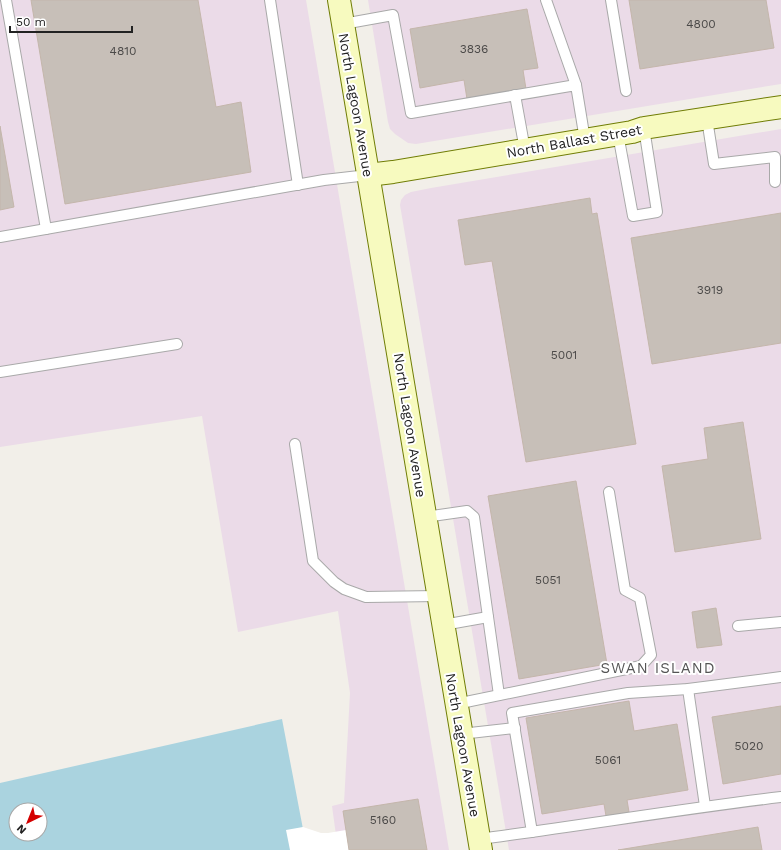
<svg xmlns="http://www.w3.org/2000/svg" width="781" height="850" viewBox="0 0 781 850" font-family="'Work Sans',sans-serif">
  <rect width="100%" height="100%" fill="#f2efe9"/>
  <g fill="#ebdbe8">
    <polygon points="0,0 306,0 449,850 338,850 332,806 344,803 350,693 338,611 238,632 202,416 0,447"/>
    <polygon points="368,0 781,0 781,84 416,144 408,143 395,134 390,129 388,122"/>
    <polygon points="781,129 781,850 509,850 400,205 401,200 405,195 411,192 431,188"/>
  </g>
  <path fill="#aad3df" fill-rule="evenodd" d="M 282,719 L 307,850 L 0,850 L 0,783 ZM 16,810 L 40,810 L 40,834 L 16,834 Z"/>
  <polygon fill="#fff" points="303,827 321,833 328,833 346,830 349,850 290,850 286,830"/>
  <g fill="#c7bfb8" stroke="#c4b6ab">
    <polygon points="31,0 198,0 216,107 241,102 251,172 65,204"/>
    <polygon points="629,0 766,0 774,48 640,69"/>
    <polygon points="527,9 538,68 523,70 526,89 467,99 464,80 420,88 410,29"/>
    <polygon points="0,126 14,207 0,210"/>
    <polygon points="590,198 592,214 597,213 636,444 526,462 492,261 465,265 458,220"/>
    <polygon points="781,213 781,343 652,364 631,238"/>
    <polygon points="743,422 761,539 675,552 662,466 708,459 704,428"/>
    <polygon points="576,481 607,664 519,679 488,496"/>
    <polygon points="716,608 722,645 697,648 692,612"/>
    <polygon points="629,701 634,731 677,724 688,790 627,800 629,812 606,816 604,804 542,814 526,718"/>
    <polygon points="781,706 781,774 723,784 712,717"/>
    <polygon points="418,799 427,850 349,850 343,811"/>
    <polygon points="758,827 762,850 618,850"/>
  </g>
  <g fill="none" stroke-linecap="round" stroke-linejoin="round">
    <defs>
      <g id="lane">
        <polyline points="6,0 46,229"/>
        <polyline points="270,0 298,185"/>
        <polyline points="546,0 576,85"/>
        <polyline points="611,0 626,91"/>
        <polyline points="343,24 393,15 411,113 576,85 585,140"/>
        <polyline points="515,95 525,150"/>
        <polyline points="707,119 714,164 775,157 775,182"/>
        <polyline points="618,134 633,216 657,212 644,128"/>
        <polyline points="0,237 324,180 368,175"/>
        <polyline points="0,372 177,344"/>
        <polyline points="295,444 313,561 334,582 344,589 366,597 438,596"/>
        <polyline points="425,517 467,511 474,517 499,695"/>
        <polyline points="443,625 488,617"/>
        <polyline points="738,626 781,622"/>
        <polyline points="688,689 705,806"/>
        <polyline points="456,704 641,666 651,655 640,598 625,590 609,492"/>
        <polyline points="461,734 515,728"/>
        <polyline points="532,832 512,713 628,693 688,689 781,677"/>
        <path d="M 479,839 C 580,826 680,809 781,797"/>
      </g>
      <g id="secondary">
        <polyline points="339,0 481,850"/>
        <polyline points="368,175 393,172 632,132 644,128 781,107"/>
      </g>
    </defs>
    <use href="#lane" stroke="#a9a9a9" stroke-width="12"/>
    <use href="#secondary" stroke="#707d05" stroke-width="24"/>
    <use href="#lane" stroke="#fff" stroke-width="10"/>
    <use href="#secondary" stroke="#f7fabf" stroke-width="22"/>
  </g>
  <g text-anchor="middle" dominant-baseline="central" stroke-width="4" stroke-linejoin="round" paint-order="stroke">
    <g font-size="12" fill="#4b4948">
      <text x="701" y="24">4800</text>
      <text x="474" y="49">3836</text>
      <text x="123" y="51">4810</text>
      <text x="710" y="290">3919</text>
      <text x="564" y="355">5001</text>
      <text x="548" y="580">5051</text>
      <text x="749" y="746">5020</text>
      <text x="608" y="760">5061</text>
      <text x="383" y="820">5160</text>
    </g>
    <g font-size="14" fill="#222" stroke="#fff">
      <text transform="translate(356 105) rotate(80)">North Lagoon Avenue</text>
      <text transform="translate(574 141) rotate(-10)">North Ballast Street</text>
      <text transform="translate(410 425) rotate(81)">North Lagoon Avenue</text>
      <text transform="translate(463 745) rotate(80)">North Lagoon Avenue</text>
    </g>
    <g font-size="15" letter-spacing="1" fill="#555" stroke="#fff">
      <text x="658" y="668">SWAN ISLAND</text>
    </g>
  </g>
  <g transform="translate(28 822) rotate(223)"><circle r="19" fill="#ffffff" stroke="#a7a7a7"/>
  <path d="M0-3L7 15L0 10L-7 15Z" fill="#d40000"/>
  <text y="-6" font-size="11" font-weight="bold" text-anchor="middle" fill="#222222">N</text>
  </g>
  <path d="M10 26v6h122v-6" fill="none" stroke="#222222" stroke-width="2"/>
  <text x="16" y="26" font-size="12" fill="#222222" stroke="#ffffff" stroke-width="3" paint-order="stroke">50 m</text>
</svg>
